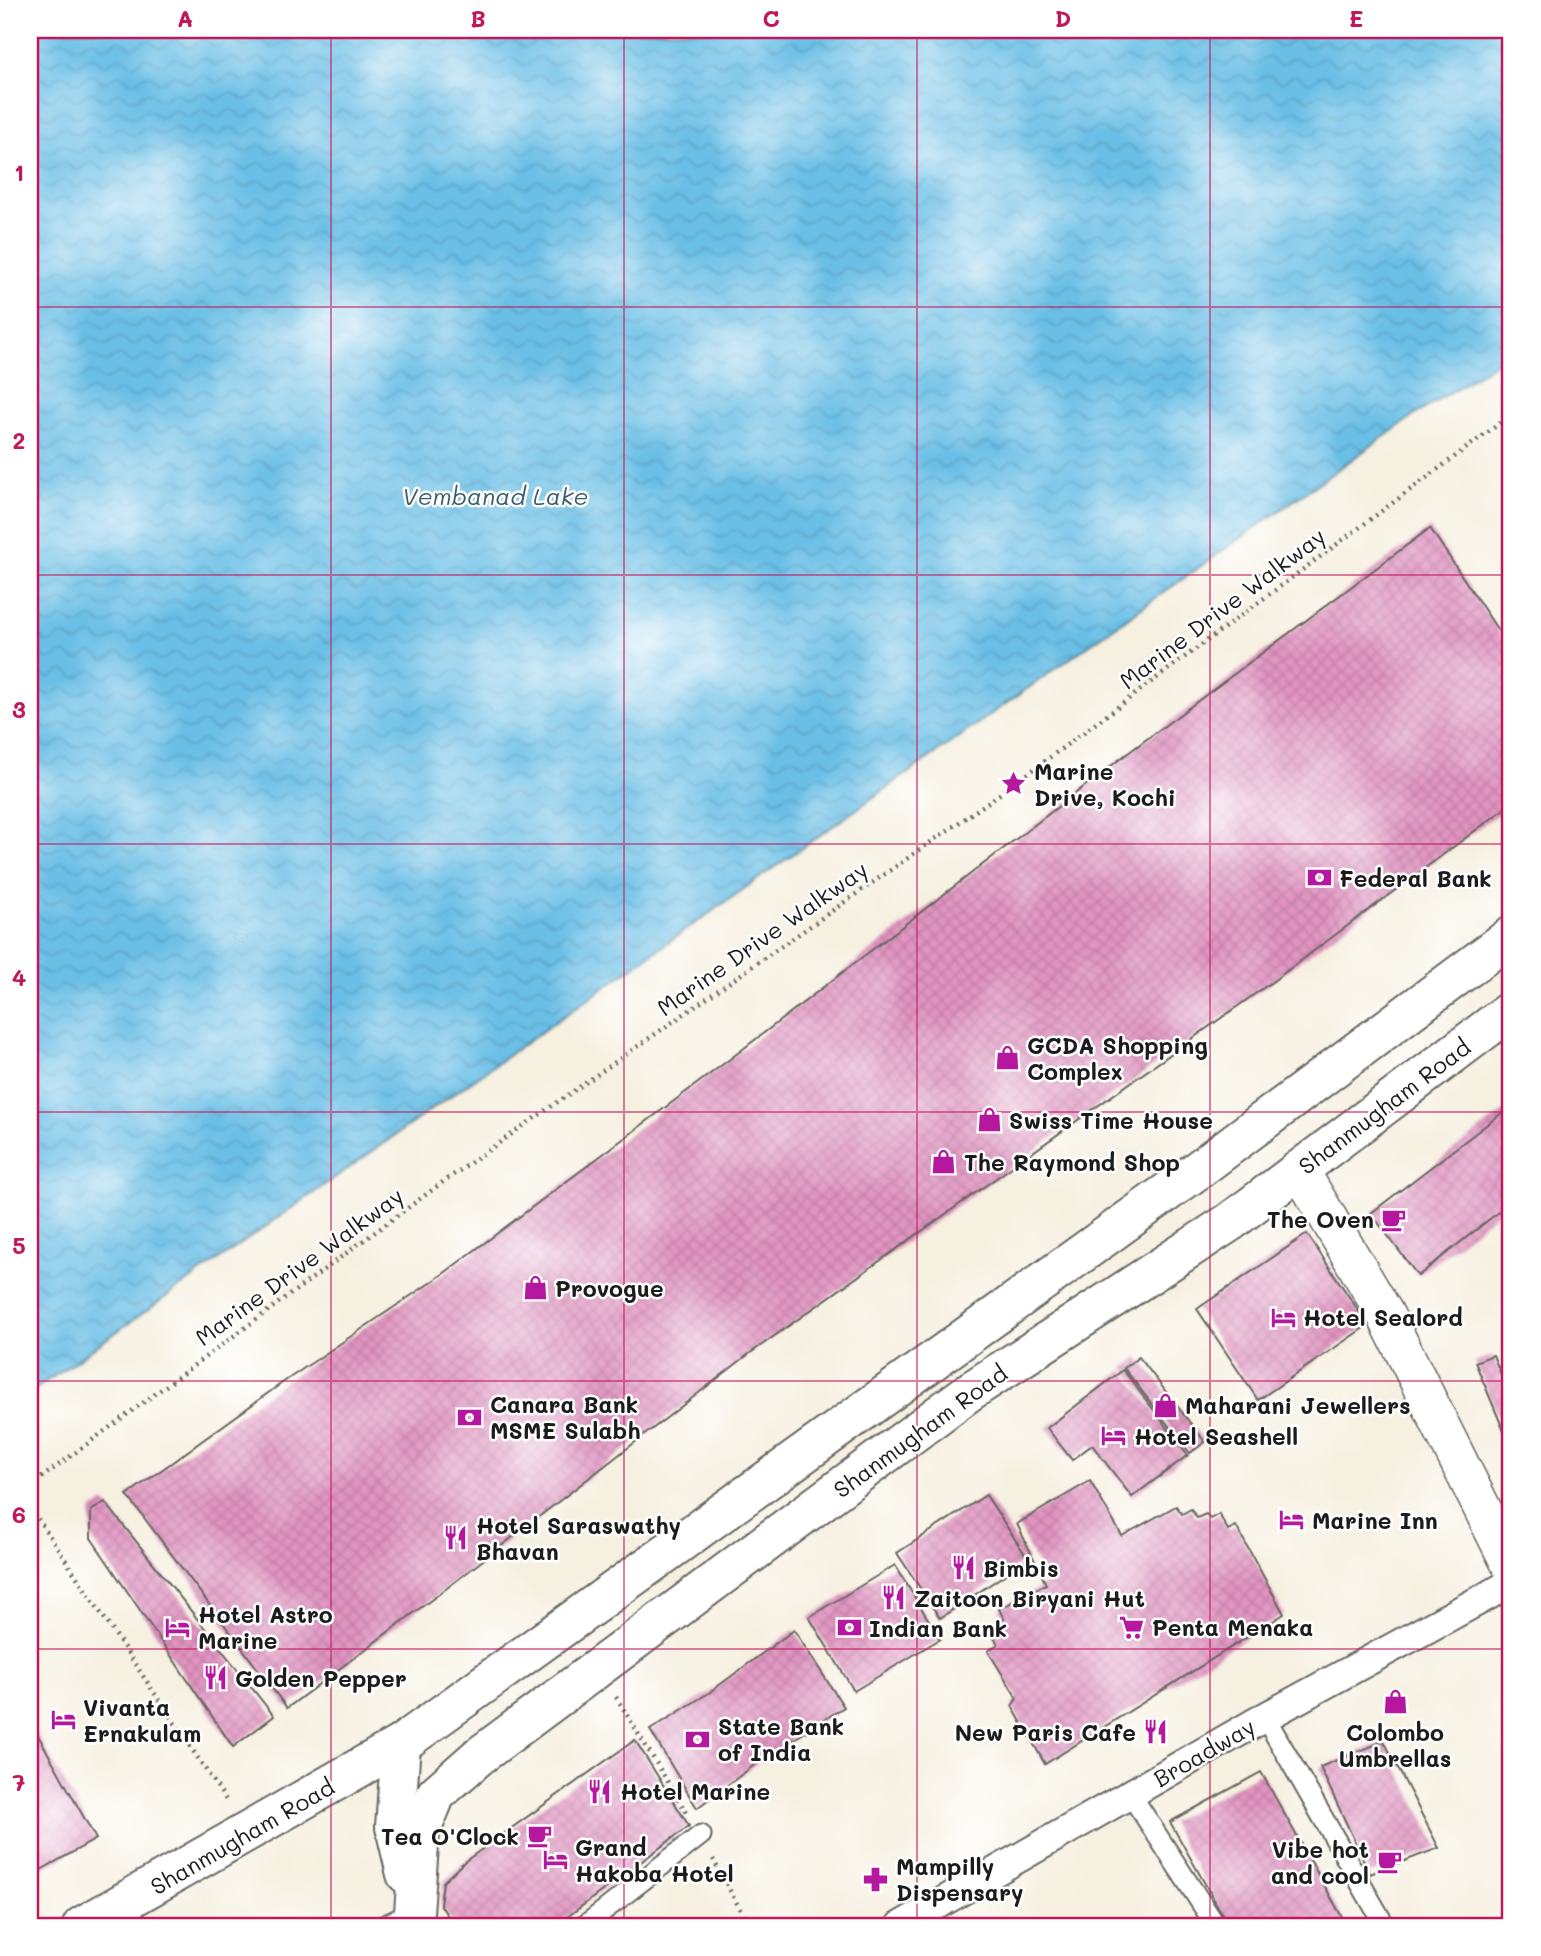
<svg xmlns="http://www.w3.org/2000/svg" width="1541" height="1956" viewBox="0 0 1541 1956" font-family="Mali,sans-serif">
  <defs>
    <pattern id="water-waves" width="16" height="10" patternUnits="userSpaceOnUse" patternTransform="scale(1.75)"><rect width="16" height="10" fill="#6abfe6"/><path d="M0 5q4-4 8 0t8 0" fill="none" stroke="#5ba4c5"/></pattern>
    <pattern id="building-cross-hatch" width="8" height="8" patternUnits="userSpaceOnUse" patternTransform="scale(1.75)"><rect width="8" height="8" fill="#e194c1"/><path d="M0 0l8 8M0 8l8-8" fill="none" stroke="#c07fa5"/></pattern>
  </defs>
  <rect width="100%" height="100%" fill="#fff"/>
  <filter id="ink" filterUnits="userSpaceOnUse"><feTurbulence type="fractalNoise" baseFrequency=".0143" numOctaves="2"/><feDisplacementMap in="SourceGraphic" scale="14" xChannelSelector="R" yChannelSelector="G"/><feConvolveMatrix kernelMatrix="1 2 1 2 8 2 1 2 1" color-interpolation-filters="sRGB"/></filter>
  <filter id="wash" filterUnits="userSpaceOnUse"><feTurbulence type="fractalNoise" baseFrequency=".00686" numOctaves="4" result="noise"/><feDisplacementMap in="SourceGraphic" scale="28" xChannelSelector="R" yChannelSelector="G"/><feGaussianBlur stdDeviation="1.57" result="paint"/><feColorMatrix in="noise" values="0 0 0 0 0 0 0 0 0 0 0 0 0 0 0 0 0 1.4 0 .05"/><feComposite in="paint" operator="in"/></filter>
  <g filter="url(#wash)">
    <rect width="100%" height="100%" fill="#f6f0e0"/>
    <polygon fill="url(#water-waves)" stroke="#436e81" stroke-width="2" points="30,30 1511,30 1511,353 1412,417 30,1393"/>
    <g id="blocks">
      <g fill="url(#building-cross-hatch)">
        <polygon points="1430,528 1511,650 1511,804 1276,979 749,1354 443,1591 287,1708 127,1495 282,1383 443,1274 730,1059 1120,759"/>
        <polygon points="1511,1106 1511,1202 1418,1276 1371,1213"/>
        <polygon points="1307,1234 1368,1325 1258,1400 1197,1309"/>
        <polygon points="1493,1355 1511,1399 1511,1448 1475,1362"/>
        <polygon points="1139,1357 1205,1442 1190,1453 1124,1368"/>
        <polygon points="1123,1370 1188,1455 1132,1497 1092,1445 1072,1460 1047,1428"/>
        <polygon points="1090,1481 1122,1536 1176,1506 1182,1514 1191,1509 1197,1518 1206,1514 1210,1519 1219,1514 1228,1530 1236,1526 1284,1614 1045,1764 1012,1706 1017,1698 988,1651 998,1644 993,1636 1002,1631 997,1622 1004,1619 999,1609 1046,1584 1017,1524"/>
        <polygon points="986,1495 1028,1559 940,1618 897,1553"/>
        <polygon points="105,1502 274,1716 233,1747 91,1538 91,1511"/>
        <polygon points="1511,1506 1511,1522 1505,1509"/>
        <polygon points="895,1565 940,1639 854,1691 809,1617"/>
        <polygon points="794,1630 844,1707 757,1763 697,1808 650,1730 710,1692"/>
        <polygon points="30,1721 96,1839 30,1876"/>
        <polygon points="635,1740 689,1826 555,1926 454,1926 440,1904 443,1882 464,1862"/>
        <polygon points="1384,1741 1439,1848 1370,1874 1320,1767"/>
        <polygon points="1261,1772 1347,1926 1229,1926 1170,1822"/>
      </g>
    </g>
  </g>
  <g filter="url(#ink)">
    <use href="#blocks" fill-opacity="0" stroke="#686661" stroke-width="2"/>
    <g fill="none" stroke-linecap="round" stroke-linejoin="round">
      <defs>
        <g id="service">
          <polyline points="1265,1717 1385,1926"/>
          <polyline points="1131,1795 1216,1926"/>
          <polyline points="383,1926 414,1912"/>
          <polyline points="584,1926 701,1835"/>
        </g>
        <polyline id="pedestrian" points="900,1926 1265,1717 1511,1583"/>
        <polyline id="minor" points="1299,1169 1385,1314 1511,1566"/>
        <g id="primary">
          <polyline points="401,1744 395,1827 406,1874"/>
          <polyline points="414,1912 420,1833 436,1794 478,1757 969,1392 1230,1222 1511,1010"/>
          <polyline points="82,1926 401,1744 1195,1172 1511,936"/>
        </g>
      </defs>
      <use href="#service" stroke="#686661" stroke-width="23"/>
      <use href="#pedestrian" stroke="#686661" stroke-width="32"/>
      <use href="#minor" stroke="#686661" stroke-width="40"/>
      <use href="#primary" stroke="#686661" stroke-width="42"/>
      <g stroke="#686661" stroke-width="4.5" stroke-dasharray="2 5" stroke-linecap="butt">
        <polyline points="30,1486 443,1182 1014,784 1511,415"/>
        <polyline points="30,1507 228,1803"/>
        <polyline points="616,1697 688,1815"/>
        <polyline points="713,1859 749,1926"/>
      </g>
      <use href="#service" stroke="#fff" stroke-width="19"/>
      <use href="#pedestrian" stroke="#fff" stroke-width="28"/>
      <use href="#minor" stroke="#fff" stroke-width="37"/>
      <use href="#primary" stroke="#fff" stroke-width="38"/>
    </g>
  </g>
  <path fill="none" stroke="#c2185b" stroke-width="2" stroke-opacity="0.55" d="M 331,30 L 331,1926M 624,30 L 624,1926M 917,30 L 917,1926M 1210,30 L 1210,1926M 30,307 L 1511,307M 30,575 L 1511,575M 30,844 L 1511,844M 30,1112 L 1511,1112M 30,1381 L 1511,1381M 30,1649 L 1511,1649"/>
  <defs>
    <symbol id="sight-bare" viewBox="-9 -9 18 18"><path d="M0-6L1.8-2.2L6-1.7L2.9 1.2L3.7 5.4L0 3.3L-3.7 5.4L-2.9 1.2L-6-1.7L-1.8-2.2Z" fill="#b5179e" stroke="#fff" stroke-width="2.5" paint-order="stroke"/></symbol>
    <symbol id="bank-bare" viewBox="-9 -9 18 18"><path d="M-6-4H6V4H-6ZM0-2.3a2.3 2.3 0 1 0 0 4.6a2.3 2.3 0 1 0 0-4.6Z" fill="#b5179e" stroke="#fff" stroke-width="2.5" paint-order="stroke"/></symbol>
    <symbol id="shop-bare" viewBox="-9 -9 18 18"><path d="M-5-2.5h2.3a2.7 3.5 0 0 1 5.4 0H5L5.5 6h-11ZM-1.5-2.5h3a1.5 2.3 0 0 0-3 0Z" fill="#b5179e" stroke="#fff" stroke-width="2.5" paint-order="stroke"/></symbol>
    <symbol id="cafe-bare" viewBox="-9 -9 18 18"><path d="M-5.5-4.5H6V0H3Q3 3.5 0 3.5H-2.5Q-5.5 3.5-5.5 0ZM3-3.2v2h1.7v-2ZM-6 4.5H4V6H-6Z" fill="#b5179e" stroke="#fff" stroke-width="2.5" paint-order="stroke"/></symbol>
    <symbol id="hotel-bare" viewBox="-9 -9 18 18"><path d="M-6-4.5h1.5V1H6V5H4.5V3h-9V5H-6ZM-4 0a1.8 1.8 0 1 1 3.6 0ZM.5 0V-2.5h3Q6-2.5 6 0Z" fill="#b5179e" stroke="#fff" stroke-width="2.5" paint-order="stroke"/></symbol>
    <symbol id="restaurant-bare" viewBox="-9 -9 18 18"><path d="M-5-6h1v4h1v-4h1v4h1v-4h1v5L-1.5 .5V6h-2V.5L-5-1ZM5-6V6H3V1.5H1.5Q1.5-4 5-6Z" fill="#b5179e" stroke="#fff" stroke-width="2.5" paint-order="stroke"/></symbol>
    <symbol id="supermarket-bare" viewBox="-9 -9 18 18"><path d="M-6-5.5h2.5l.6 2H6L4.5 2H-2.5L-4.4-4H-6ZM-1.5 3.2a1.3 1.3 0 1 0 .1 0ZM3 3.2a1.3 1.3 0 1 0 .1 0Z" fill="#b5179e" stroke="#fff" stroke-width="2.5" paint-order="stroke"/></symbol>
    <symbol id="pharmacy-bare" viewBox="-9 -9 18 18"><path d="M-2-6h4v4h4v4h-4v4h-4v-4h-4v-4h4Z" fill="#b5179e" stroke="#fff" stroke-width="2.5" paint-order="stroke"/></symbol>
  </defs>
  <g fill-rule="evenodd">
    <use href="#sight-bare" x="996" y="766" width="35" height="35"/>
    <use href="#bank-bare" x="1302" y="860" width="35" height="35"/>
    <use href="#shop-bare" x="990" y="1040" width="35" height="35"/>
    <use href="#shop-bare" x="972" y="1102" width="35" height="35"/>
    <use href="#shop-bare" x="926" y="1144" width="35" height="35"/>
    <use href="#cafe-bare" x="1376" y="1202" width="35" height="35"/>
    <use href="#shop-bare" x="518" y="1270" width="35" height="35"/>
    <use href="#hotel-bare" x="1266" y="1300" width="35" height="35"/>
    <use href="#shop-bare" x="1148" y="1388" width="35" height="35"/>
    <use href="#bank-bare" x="452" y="1400" width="35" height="35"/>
    <use href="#hotel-bare" x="1096" y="1418" width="35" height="35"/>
    <use href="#hotel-bare" x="1274" y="1502" width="35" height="35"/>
    <use href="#restaurant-bare" x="438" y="1520" width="35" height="35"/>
    <use href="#restaurant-bare" x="946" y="1550" width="35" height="35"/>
    <use href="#restaurant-bare" x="876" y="1580" width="35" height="35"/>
    <use href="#hotel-bare" x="160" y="1610" width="35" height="35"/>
    <use href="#supermarket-bare" x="1114" y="1610" width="35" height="35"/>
    <use href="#bank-bare" x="832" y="1610" width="35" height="35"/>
    <use href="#restaurant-bare" x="198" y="1660" width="35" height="35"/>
    <use href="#shop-bare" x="1378" y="1684" width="35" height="35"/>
    <use href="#hotel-bare" x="46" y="1702" width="35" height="35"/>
    <use href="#restaurant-bare" x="1138" y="1714" width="35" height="35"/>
    <use href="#bank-bare" x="680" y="1722" width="35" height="35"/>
    <use href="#restaurant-bare" x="582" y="1774" width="35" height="35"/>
    <use href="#cafe-bare" x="522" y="1818" width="35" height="35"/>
    <use href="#hotel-bare" x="538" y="1842" width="35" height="35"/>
    <use href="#cafe-bare" x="1372" y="1844" width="35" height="35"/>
    <use href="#pharmacy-bare" x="858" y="1862" width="35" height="35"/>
  </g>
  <g text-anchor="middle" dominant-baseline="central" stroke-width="5" stroke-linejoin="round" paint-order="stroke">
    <g font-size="23" fill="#1c1c1c" stroke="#fff">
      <text transform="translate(1222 608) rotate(-37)">Marine Drive Walkway</text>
      <text transform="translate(762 938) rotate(-35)">Marine Drive Walkway</text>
      <text transform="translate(1384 1106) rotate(-37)">Shanmugham Road</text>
      <text transform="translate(299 1266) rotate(-36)">Marine Drive Walkway</text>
      <text transform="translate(920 1431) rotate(-36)">Shanmugham Road</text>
      <text transform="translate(1204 1752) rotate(-30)">Broadway</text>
      <text transform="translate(242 1836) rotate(-30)">Shanmugham Road</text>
    </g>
    <g font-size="23" font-weight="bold" fill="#1c1c1c" stroke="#fff" text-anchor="start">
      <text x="1034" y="771">Marine<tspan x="1034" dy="26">Drive, Kochi</tspan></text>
      <text x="1339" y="878">Federal Bank</text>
      <text x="1027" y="1045">GCDA Shopping<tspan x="1027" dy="26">Complex</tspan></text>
      <text x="1009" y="1120">Swiss Time House</text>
      <text x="964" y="1162">The Raymond Shop</text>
      <text x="1374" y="1219" text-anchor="end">The Oven</text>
      <text x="555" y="1288">Provogue</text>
      <text x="1303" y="1317">Hotel Sealord</text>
      <text x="490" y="1404">Canara Bank<tspan x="490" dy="26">MSME Sulabh</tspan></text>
      <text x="1185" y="1405">Maharani Jewellers</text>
      <text x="1134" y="1436">Hotel Seashell</text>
      <text x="1312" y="1520">Marine Inn</text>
      <text x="476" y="1525">Hotel Saraswathy<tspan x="476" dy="26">Bhavan</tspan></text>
      <text x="983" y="1568">Bimbis</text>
      <text x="914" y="1598">Zaitoon Biryani Hut</text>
      <text x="198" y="1614">Hotel Astro<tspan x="198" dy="26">Marine</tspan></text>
      <text x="1152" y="1627">Penta Menaka</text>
      <text x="869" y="1628">Indian Bank</text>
      <text x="235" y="1678">Golden Pepper</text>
      <text x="83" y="1707">Vivanta<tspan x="83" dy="26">Ernakulam</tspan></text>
      <text x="718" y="1726">State Bank<tspan x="718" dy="26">of India</tspan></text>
      <text x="1136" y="1732" text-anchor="end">New Paris Cafe</text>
      <text x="1395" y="1732" text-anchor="middle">Colombo<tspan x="1395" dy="26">Umbrellas</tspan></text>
      <text x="620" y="1791">Hotel Marine</text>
      <text x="519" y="1836" text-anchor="end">Tea O'Clock</text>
      <text x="575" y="1847">Grand<tspan x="575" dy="26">Hakoba Hotel</tspan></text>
      <text x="1369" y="1849" text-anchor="end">Vibe hot<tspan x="1369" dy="26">and cool</tspan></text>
      <text x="896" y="1866">Mampilly<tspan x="896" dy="26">Dispensary</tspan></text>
    </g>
    <g font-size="24" font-style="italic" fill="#3b5d6d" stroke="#fff">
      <text x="495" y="495">Vembanad Lake</text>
    </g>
  </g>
  <rect width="1541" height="1956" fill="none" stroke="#fff" stroke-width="77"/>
  <rect x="38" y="38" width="1464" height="1880" fill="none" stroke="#c2185b" stroke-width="2.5"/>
  <g font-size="23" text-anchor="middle" font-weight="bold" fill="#c2185b">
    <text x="185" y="27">A</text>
    <text x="478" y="27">B</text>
    <text x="771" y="27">C</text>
    <text x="1063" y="27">D</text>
    <text x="1356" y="27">E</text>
    <text x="19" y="181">1</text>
    <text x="19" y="449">2</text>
    <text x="19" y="718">3</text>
    <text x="19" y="986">4</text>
    <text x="19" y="1254">5</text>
    <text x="19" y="1523">6</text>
    <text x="19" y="1791">7</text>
  </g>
</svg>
